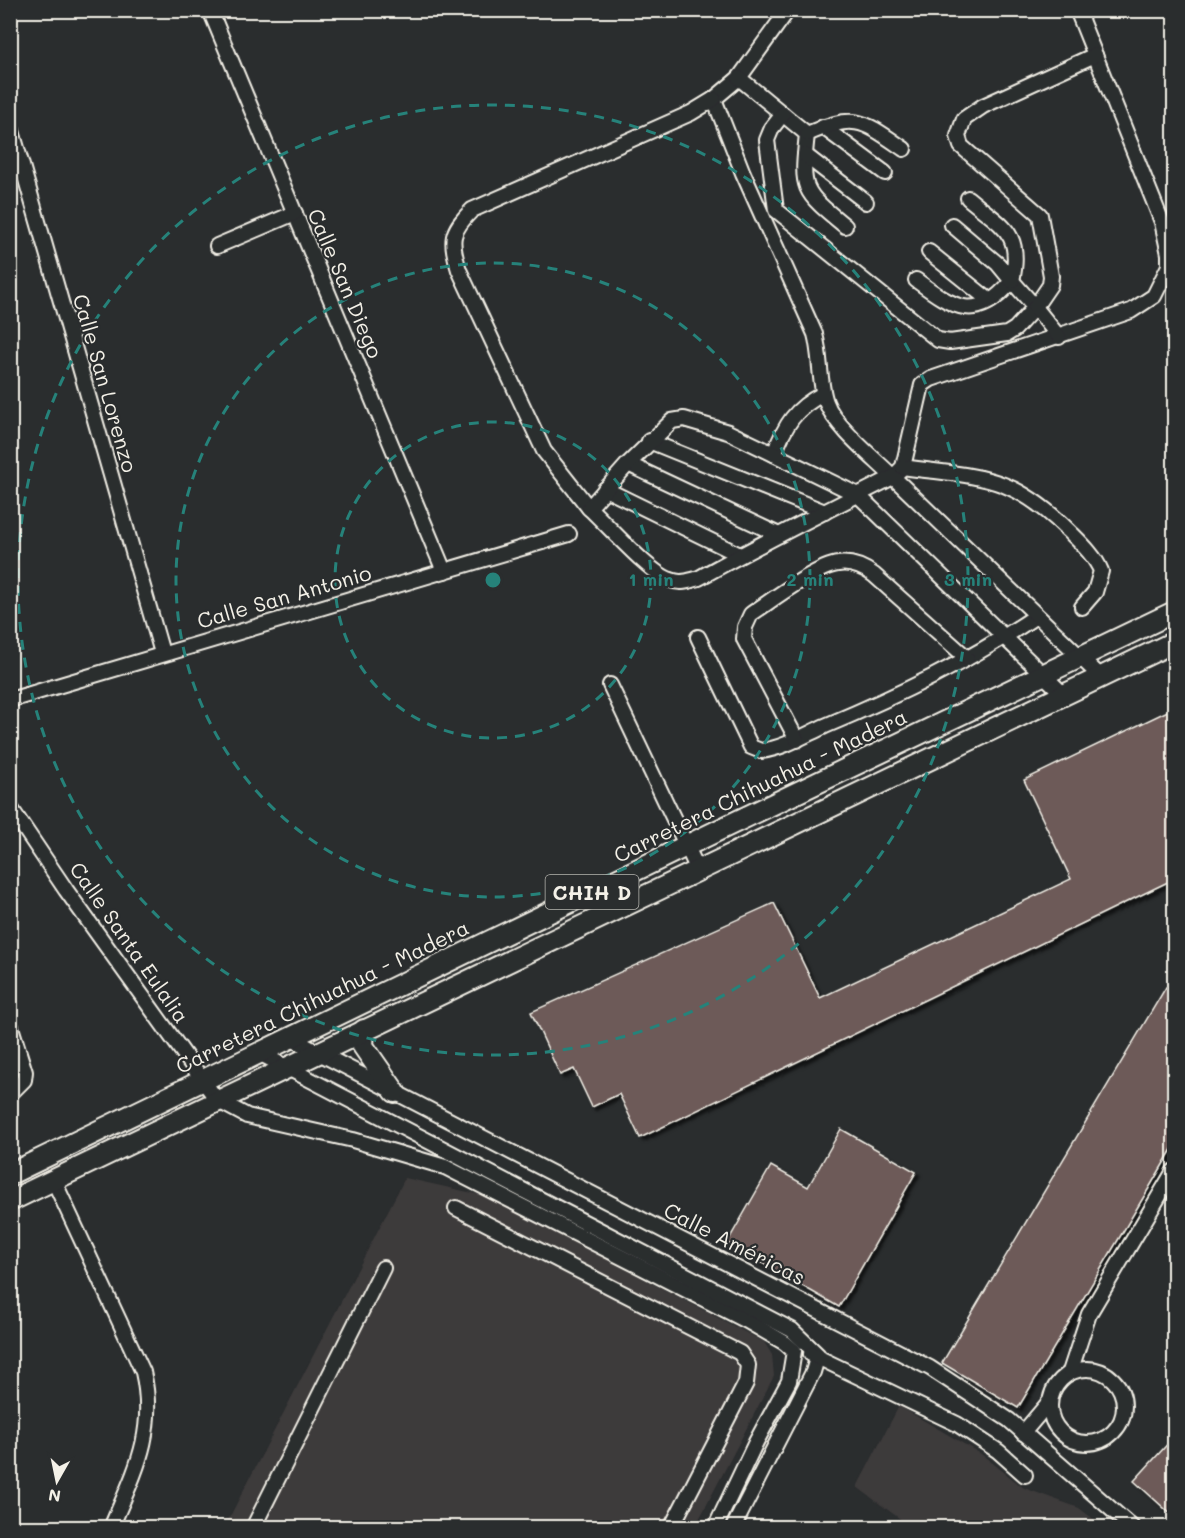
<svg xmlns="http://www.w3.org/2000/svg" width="1185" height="1538" viewBox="0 0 1185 1538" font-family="Mali,sans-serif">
  <defs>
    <filter id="shadow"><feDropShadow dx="3.5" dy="3.5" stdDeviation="1.5" flood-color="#0009"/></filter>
  </defs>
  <rect width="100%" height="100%" fill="#2a2d2e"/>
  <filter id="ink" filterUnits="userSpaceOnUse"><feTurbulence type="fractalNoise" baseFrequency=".0167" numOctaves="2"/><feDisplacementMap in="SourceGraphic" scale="12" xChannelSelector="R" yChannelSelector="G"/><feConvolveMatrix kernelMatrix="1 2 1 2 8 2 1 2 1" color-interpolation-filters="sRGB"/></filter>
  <g filter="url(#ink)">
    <g fill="#3e3a3b">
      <polygon points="405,1178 486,1196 764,1342 772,1355 774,1376 695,1527 224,1528"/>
      <polygon points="899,1406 981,1454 1024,1488 1079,1508 1104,1527 911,1527 857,1487"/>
    </g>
    <g fill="#6d5a59" stroke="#f4f1e8" stroke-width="1.5" filter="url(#shadow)">
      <polygon points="1174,708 1174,879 640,1138 619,1094 592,1107 574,1069 560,1075 531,1012 774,903 820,998 1071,879 1024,780"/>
      <polygon points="1166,987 1174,992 1174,1146 1018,1408 942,1363"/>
      <polygon points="841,1129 916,1172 839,1307 727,1243 771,1166 808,1187"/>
      <polygon points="1174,1437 1174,1517 1134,1481"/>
    </g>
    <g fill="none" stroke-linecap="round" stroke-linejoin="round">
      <defs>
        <g id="minor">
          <polyline points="210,10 444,571"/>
          <path d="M 788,10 L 739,78 L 714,99 L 743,173 L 815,334 C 821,356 819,384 826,402 C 835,427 874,458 893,477 L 903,467 L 922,385 L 931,379 L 1131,311 L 1154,296 L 1169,266 L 1169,254 L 1162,222 L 1077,10"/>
          <path d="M 739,78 L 807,134 C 801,190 801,190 845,226"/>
          <path d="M 783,114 L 772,128 L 767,140 L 776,210 L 938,340 L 950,342 L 1007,334 L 1015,329 L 1035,307 L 1012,281 C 976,324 954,308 916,280"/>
          <polyline points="10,124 162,653"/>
          <polyline points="823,127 885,173"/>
          <path d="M 807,134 C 856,113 862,120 904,149"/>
          <polyline points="805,155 866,202"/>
          <path d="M 952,225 L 998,264 L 1012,281 C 1023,231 1002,227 968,198"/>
          <polyline points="217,246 295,213"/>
          <polyline points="929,252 990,301"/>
          <polyline points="1059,337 1035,307 1050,285 1051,276 1040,215 961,146 958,136 964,119 983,106 1095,55"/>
          <polyline points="649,441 825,512"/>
          <path d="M 774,454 C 785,425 795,408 823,394"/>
          <polyline points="628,464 779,535"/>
          <path d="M 903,467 C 980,478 1010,472 1070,532 C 1081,543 1095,556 1101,571 L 1095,592 L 1082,607"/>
          <polyline points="605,489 740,555"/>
          <path d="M 589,508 L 544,451 L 459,270 C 450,240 450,232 472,210 L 691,113 L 714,99"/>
          <path d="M 698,637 L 751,747 L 761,751 C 784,748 805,735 825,726 C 899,695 970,661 1036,616"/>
          <polyline points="610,685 698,870"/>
          <path d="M 1063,694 L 858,495 L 728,432 L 684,419 L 672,421 L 628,464 L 589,508 C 607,524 650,574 671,580 C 680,584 689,581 699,578 C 763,542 828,510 893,477 L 1101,677"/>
          <polyline points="10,700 569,534"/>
          <path d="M 797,740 L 744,639 L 745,627 L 751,614 C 771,601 817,566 838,564 C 852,562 863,567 874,575 L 967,658"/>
          <polyline points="10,807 66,890 217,1100 247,1116 353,1140 445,1167 747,1321 785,1343 794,1351 789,1381 756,1442 715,1528"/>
          <polyline points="10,1024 25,1072 24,1080 10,1094"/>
          <polyline points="290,1038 930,1368 1009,1420 1133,1528"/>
          <polyline points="259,1053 792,1330 818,1355 813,1372 733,1528"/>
          <path d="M 54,1181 L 143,1372 C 157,1434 134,1473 111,1528"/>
          <polyline points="456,1208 740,1353 748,1365 746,1383 671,1528"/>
          <polyline points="811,1354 957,1424 998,1451 1025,1475"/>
          <circle cx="1087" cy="1406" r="37"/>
          <polyline points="1070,1372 1089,1314 1174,1171"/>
          <polyline points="1023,1433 1050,1401"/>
          <polyline points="253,1528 383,1268"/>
        </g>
        <g id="highway">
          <polyline points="364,1030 363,1046 395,1092"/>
          <polyline points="10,1174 721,829 1174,612"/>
          <polyline points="10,1201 1174,642"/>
        </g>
      </defs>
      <use href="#minor" stroke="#f4f1e8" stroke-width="18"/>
      <use href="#highway" stroke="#f4f1e8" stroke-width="24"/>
      <use href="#minor" stroke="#2a2d2e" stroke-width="14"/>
      <use href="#highway" stroke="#2a2d2e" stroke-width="20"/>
    </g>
  </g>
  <g fill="none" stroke="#26827a" stroke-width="3" stroke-dasharray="10 8">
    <circle cx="493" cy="580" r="158"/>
    <circle cx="493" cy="580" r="317"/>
    <circle cx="493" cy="580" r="475"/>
  </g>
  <g text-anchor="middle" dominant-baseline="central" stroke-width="4.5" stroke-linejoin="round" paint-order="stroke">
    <rect fill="#2a2d2e" stroke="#b7b6b0" stroke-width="1.5" x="545.5" y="875" width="93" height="34" rx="4.5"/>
    <g font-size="20" font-weight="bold" fill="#f4f1e8">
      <text x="592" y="892">CHIH D</text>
    </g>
    <g font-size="21" fill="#f4f1e8" stroke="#2a2d2e">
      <text transform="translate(346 283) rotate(67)">Calle San Diego</text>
      <text transform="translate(106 383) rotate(74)">Calle San Lorenzo</text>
      <text transform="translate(284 596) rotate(-16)">Calle San Antonio</text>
      <text transform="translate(760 785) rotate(-26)">Carretera Chihuahua - Madera</text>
      <text transform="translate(130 942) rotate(55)">Calle Santa Eulalia</text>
      <text transform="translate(322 996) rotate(-26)">Carretera Chihuahua - Madera</text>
      <text transform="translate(735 1243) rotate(27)">Calle Américas</text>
    </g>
  </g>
  <circle cx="493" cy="580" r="9" fill="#26827a" stroke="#2a2d2e" stroke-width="3"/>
  <g font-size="18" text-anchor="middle" font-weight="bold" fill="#26827a" stroke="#2a2d2e" stroke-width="4.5" stroke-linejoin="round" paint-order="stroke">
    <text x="651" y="586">1 min</text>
    <text x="810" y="586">2 min</text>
    <text x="968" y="586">3 min</text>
  </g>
  <rect width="1185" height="1538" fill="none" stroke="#2a2d2e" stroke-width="36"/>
  <rect x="18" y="18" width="1149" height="1502" fill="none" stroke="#f4f1e8" stroke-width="2" filter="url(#ink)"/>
  <g transform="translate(57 1481) rotate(189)" stroke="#2a2d2e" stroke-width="4.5" paint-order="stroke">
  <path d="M0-4.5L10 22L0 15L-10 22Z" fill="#f4f1e8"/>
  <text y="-9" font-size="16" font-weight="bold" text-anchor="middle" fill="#f4f1e8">N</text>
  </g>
</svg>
